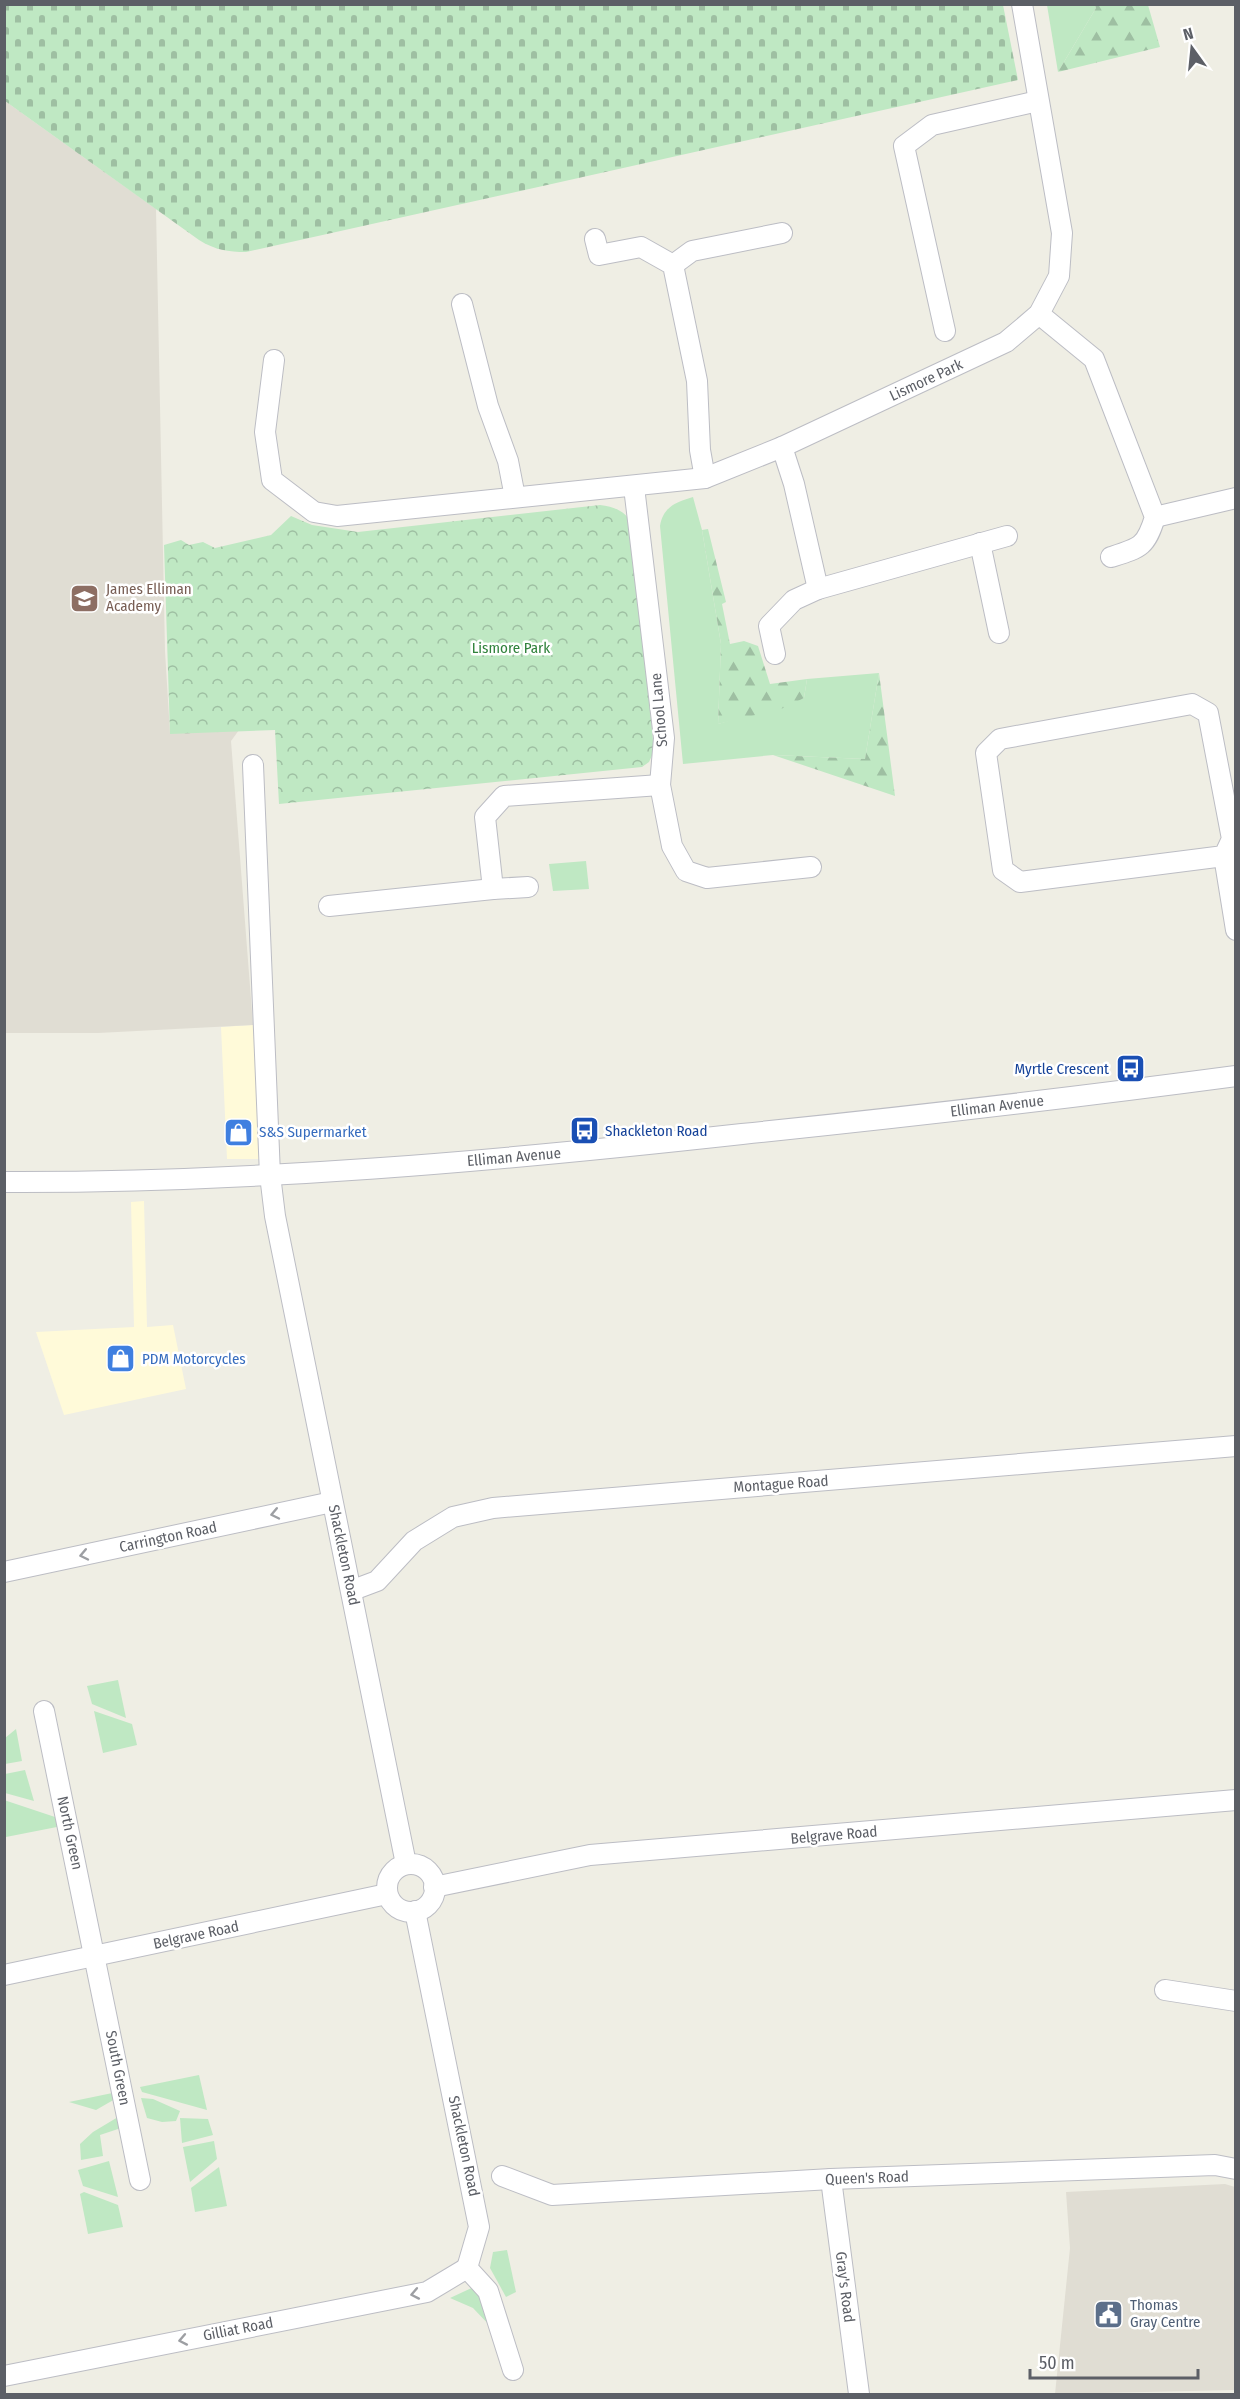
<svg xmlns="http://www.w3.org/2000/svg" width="1240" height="2399" viewBox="0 0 1240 2399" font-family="'Fira Sans Condensed',sans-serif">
  <defs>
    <pattern id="forest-firs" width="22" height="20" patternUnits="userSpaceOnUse" patternTransform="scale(1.5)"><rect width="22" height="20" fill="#bfe8c3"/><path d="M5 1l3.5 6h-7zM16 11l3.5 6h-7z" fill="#9ebfa2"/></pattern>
    <pattern id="cemetery-stones" width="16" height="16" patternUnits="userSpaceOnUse" patternTransform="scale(1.5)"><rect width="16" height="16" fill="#bfe8c3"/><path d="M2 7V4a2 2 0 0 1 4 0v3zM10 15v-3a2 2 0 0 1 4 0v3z" fill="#9ebfa2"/></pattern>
    <pattern id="park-crowns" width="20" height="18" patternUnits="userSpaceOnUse" patternTransform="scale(1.5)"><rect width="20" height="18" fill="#bfe8c3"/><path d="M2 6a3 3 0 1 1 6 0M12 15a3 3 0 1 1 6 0" fill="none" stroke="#9ebfa2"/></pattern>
  </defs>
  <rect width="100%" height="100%" fill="#efeee4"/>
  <g fill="#fffad9">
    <polygon points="253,1025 262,1159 227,1159 221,1027"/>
    <polygon points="144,1201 147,1327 173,1325 186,1389 64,1415 36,1332 134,1327 131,1202"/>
  </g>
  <g fill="#e0ddd3">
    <polygon points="5,101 156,209 165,651 170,733 239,730 231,741 253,1025 98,1033 5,1033"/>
    <polygon points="1225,2184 1235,2187 1235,2390 1055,2394 1070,2248 1066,2192"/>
  </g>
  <g fill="#bfe8c3">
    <polygon points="1047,5 1095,5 1096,8 1058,72"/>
    <path d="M 693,497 L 702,530 L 721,644 L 718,724 L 804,698 L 807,679 L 879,673 L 865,759 L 773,755 L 683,764 L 660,526 C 663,507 676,502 693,497 Z"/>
    <polygon points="586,861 589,889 553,891 549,864"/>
    <polygon points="118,1680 126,1718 92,1704 87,1686"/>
    <polygon points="94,1711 132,1724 137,1745 103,1753"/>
    <polygon points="16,1729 22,1761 5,1764 5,1738"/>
    <polygon points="25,1770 34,1801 5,1793 5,1774"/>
    <polygon points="4,1800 64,1820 67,1825 6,1837"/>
    <polygon points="199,2075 207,2110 142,2092 140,2087"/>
    <polygon points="122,2091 122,2095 96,2110 69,2102"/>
    <polygon points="141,2098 153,2099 180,2111 176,2121 162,2122 147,2118"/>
    <polygon points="128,2111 127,2126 100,2135 103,2156 81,2160 80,2144 93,2132"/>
    <polygon points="180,2118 208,2119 213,2135 182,2143"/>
    <polygon points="214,2141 217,2159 190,2182 183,2147"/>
    <polygon points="109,2161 118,2197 83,2186 78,2170"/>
    <polygon points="219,2167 227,2206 195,2212 191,2188"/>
    <polygon points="84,2192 118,2205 123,2227 88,2234 80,2194"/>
    <polygon points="507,2250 516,2292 506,2297 490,2268 493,2252"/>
    <polygon points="478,2285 494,2330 473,2308 450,2298"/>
  </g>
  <g fill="url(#forest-firs)">
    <polygon points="1095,5 1148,5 1160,47 1058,72 1096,8"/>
    <polygon points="708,529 726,602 722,604 730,644 744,641 758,646 770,684 807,679 804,698 781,709 718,724 721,644 702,530"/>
    <polygon points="879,673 895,796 773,755 865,759"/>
  </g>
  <path fill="url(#cemetery-stones)" d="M 5,4 L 1003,5 L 1018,80 L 246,252 C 228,252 215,250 199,240 L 5,101 Z"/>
  <path fill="url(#park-crowns)" d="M 600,505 C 616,507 628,512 633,528 L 654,751 L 649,762 L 642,767 L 279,804 L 275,730 L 170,734 L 164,545 L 181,540 L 189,545 L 203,542 L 215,548 L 271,535 L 291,516 L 312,525 L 358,532 Z"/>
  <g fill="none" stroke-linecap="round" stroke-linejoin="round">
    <defs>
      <g id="street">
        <polyline points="595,239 599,255 641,247 673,265 697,381 700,450 705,478"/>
        <polyline points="673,265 692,251 782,233"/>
        <polyline points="462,304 488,406 508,461 515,497"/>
        <path d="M 1039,314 L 1094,359 L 1155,517 C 1146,547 1140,548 1111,557"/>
        <polyline points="945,331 904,146 932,125 1038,101"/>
        <polyline points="274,360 265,432 272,480 314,512 337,516 705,478 782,447 1006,342 1039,314 1059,276 1062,233 1022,4"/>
        <polyline points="782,447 794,484 818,589"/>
        <polyline points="634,487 664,738 660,785 672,846 686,871 707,878 811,867"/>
        <polyline points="1155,517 1236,498"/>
        <polyline points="980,543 999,633"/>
        <polyline points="775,654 769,626 794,600 818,589 1007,536"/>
        <polyline points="253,765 270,1175 275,1216 406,1864"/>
        <polyline points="1224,856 1020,882 1003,870 986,753 1000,739 1192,704 1208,713 1232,839 1224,856 1236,930"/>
        <polyline points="493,889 485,817 504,796 660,785"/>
        <polyline points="329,906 493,889 528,887"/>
        <path d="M 4,1182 C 251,1183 497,1161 742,1134 C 907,1117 1071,1098 1236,1076"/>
        <polyline points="4,1572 332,1502"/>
        <polyline points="353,1590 377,1581 414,1541 453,1517 493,1508 1236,1446"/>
        <polyline points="44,1711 140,2180"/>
        <circle cx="411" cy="1888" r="24"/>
        <polyline points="434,1887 590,1855 1236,1800"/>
        <polyline points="415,1911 479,2227 467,2268"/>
        <polyline points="4,1975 387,1894"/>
        <polyline points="1165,1990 1236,2001"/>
        <polyline points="502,2176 552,2195 831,2179 1215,2165 1236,2169"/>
        <polyline points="831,2179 859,2394"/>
        <polyline points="467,2268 488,2291 513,2370"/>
        <polyline points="4,2376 427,2292 467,2268"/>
      </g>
    </defs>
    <use href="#street" stroke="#bcbdc4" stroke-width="22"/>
    <use href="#street" stroke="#fff" stroke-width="20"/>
  </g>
  <defs><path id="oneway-chevron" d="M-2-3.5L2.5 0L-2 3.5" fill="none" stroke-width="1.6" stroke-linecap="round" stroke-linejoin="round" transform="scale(1.5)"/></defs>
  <g stroke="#9d9fa3">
    <use href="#oneway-chevron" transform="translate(275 1514) rotate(168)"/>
    <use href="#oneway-chevron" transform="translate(84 1555) rotate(168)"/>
    <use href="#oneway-chevron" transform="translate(415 2294) rotate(169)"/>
    <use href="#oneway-chevron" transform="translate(183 2340) rotate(169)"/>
  </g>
  <defs>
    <symbol id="school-square" viewBox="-11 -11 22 22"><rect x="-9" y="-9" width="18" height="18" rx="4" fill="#8d6e63" stroke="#fff"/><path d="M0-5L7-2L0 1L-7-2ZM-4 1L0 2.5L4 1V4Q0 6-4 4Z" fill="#fff"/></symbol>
    <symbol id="bus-square" viewBox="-11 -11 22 22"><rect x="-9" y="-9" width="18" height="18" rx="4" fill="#1a4fb4" stroke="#fff"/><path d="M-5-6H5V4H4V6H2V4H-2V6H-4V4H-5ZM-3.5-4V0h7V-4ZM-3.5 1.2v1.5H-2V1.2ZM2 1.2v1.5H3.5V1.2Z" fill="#fff"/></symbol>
    <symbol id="shop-square" viewBox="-11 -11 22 22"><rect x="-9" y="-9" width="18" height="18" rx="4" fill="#3f7fe0" stroke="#fff"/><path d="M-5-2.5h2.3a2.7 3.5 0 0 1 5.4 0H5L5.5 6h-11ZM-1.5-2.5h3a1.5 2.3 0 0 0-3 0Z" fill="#fff"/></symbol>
    <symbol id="civic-square" viewBox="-11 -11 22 22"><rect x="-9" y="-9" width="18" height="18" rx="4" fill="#5c6f8a" stroke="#fff"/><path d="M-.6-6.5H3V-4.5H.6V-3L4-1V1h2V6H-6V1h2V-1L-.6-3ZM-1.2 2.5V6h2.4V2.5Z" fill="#fff"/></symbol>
  </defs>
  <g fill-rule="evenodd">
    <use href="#school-square" x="68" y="582" width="33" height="33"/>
    <use href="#bus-square" x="1114" y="1052" width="33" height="33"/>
    <use href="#bus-square" x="568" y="1114" width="33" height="33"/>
    <use href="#shop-square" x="222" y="1116" width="33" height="33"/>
    <use href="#shop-square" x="104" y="1342" width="33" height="33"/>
    <use href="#civic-square" x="1092" y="2298" width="33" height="33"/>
  </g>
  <g text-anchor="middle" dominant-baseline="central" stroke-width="5" stroke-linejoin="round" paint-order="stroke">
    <g font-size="15" fill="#5c5f66" stroke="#fff">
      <text transform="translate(926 380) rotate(-25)">Lismore Park</text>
      <text transform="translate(659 710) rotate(-95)">School Lane</text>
      <text transform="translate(997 1106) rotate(-7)">Elliman Avenue</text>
      <text transform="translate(514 1157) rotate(-5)">Elliman Avenue</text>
      <text transform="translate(781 1484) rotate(-4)">Montague Road</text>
      <text transform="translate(168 1537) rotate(-12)">Carrington Road</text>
      <text transform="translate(344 1555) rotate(78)">Shackleton Road</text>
      <text transform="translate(70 1833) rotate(78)">North Green</text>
      <text transform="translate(834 1835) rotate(-5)">Belgrave Road</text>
      <text transform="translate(196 1935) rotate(-12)">Belgrave Road</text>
      <text transform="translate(118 2068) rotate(79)">South Green</text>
      <text transform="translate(464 2146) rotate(78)">Shackleton Road</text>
      <text transform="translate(867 2178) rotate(-2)">Queen's Road</text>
      <text transform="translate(845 2287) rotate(83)">Gray's Road</text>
      <text transform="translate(238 2329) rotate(-11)">Gilliat Road</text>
    </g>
    <g font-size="15" fill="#785e54" stroke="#fff" text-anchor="start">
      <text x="106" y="589">James Elliman<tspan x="106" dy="17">Academy</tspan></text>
    </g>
    <g font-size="15" fill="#30823b" stroke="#fff">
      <text x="511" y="648">Lismore Park</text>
    </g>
    <g font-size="15" fill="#164399" stroke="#fff" text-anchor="end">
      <text x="1109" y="1069">Myrtle Crescent</text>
      <text x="605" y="1131" text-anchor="start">Shackleton Road</text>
    </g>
    <g font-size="15" fill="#366cbe" stroke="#fff" text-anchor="start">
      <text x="259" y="1132">S&amp;S Supermarket</text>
      <text x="142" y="1359">PDM Motorcycles</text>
    </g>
    <g font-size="15" fill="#4e5e75" stroke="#fff" text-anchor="start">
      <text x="1130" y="2305">Thomas<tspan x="1130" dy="17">Gray Centre</tspan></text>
    </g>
  </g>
  <rect width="1240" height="2399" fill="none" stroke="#5c5f66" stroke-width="12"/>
  <g transform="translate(1192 48) rotate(345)" stroke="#ffffff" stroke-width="4.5" paint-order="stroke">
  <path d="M0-4.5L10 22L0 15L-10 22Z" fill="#5c5f66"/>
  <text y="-9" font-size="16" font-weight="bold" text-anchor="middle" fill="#5c5f66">N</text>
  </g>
  <path d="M1030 2369v9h168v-9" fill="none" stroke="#5c5f66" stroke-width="3"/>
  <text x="1039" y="2369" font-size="18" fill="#5c5f66" stroke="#ffffff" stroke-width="4.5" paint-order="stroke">50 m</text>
</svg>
